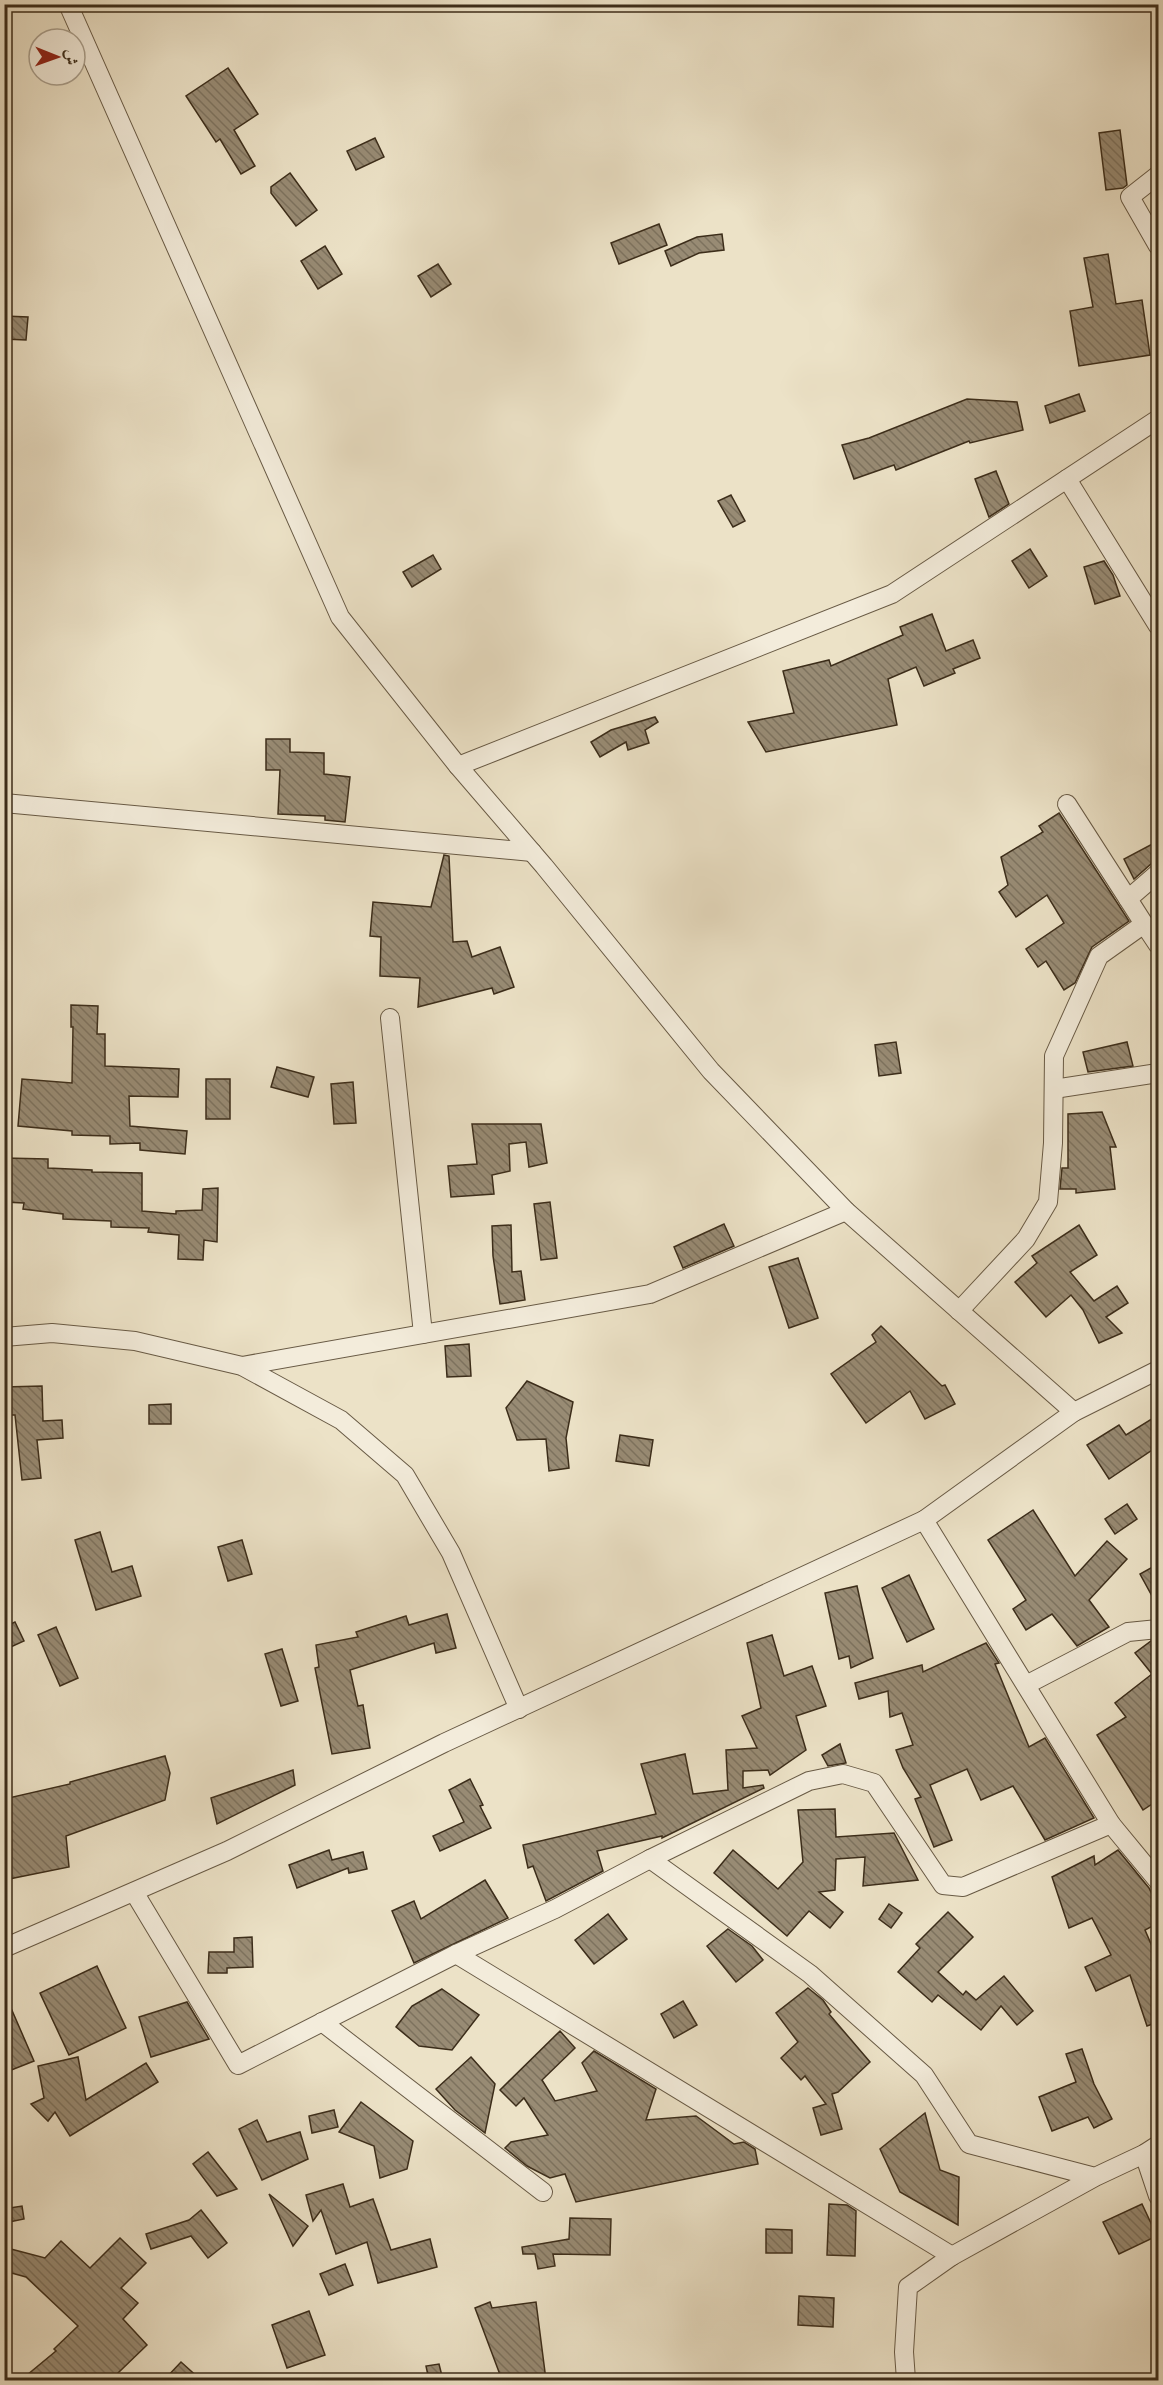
<svg xmlns="http://www.w3.org/2000/svg" width="1163" height="2385" viewBox="0 0 1163 2385" font-family="Cardo,Amiri,serif">
  <defs>
    <pattern id="building-back-hatch" width="6" height="6" patternUnits="userSpaceOnUse" patternTransform="scale(1.5)"><rect width="6" height="6" fill="#988b74"/><path d="M-1 5l2 2M0 0l6 6M5-1l2 2" fill="none" stroke="#7d725e"/></pattern>
  </defs>
  <rect width="100%" height="100%" fill="#ece2c7"/>
  <filter id="stains"><feTurbulence type="fractalNoise" baseFrequency=".00333" numOctaves="4"/><feColorMatrix values="0 0 0 0 .2 0 0 0 0 .09 0 0 0 0 .02 0 0 0 .5 -.17"/></filter>
  <radialGradient id="worn" r=".72"><stop offset=".6" stop-color="#630" stop-opacity="0"/><stop offset="1" stop-color="#630" stop-opacity=".3"/></radialGradient>
  <g fill="url(#building-back-hatch)" stroke="#3c2d1a" stroke-width="1.5">
    <polygon points="228,68 258,114 234,130 255,166 241,174 220,139 216,142 186,96"/>
    <polygon points="1120,130 1127,185 1123,188 1106,190 1099,133"/>
    <polygon points="375,138 384,157 356,170 347,151"/>
    <polygon points="290,173 317,210 296,226 271,193 271,187"/>
    <polygon points="659,224 667,245 619,264 611,243"/>
    <polygon points="722,234 724,250 699,253 671,266 665,251 697,237"/>
    <polygon points="325,246 342,274 318,289 301,261"/>
    <polygon points="1108,254 1116,304 1142,300 1150,355 1079,366 1070,311 1093,307 1084,258"/>
    <polygon points="438,264 451,284 431,297 418,276"/>
    <polygon points="4,316 28,317 26,340 4,339"/>
    <polygon points="1079,394 1085,411 1050,423 1045,406"/>
    <polygon points="967,399 1017,402 1023,430 970,443 969,441 896,470 894,465 854,479 842,445 869,438"/>
    <polygon points="996,471 1009,504 989,517 975,479"/>
    <polygon points="731,495 745,521 733,527 718,501"/>
    <polygon points="1030,549 1047,576 1029,588 1012,561"/>
    <polygon points="433,555 441,569 412,587 403,572"/>
    <polygon points="1104,561 1113,575 1120,596 1095,604 1084,567"/>
    <polygon points="932,614 946,651 973,640 980,658 953,669 955,673 924,686 916,667 888,679 897,725 766,752 748,722 794,713 783,671 829,660 831,666 903,635 900,627"/>
    <polygon points="655,717 658,722 645,730 649,743 628,750 626,742 600,757 591,742 611,730"/>
    <polygon points="266,739 290,739 290,752 324,753 324,774 350,777 345,822 325,820 325,816 278,814 280,770 266,770"/>
    <polygon points="1059,813 1129,921 1092,947 1075,983 1064,990 1046,961 1038,967 1026,949 1064,923 1047,895 1016,917 999,892 1008,885 1001,857 1043,832 1039,826"/>
    <polygon points="1158,841 1158,862 1151,864 1134,879 1124,859"/>
    <polygon points="444,855 449,856 453,942 467,941 472,957 500,947 514,987 494,994 492,988 418,1007 420,978 380,976 381,937 370,936 373,902 431,907"/>
    <polygon points="71,1005 98,1006 97,1034 105,1034 105,1066 179,1069 178,1097 129,1096 130,1126 187,1131 185,1154 140,1150 140,1143 110,1144 110,1136 72,1135 72,1131 18,1126 22,1079 72,1083 73,1027 71,1027"/>
    <polygon points="896,1042 901,1073 879,1076 875,1045"/>
    <polygon points="1127,1042 1133,1066 1088,1072 1083,1052"/>
    <polygon points="277,1067 314,1077 308,1097 271,1087"/>
    <rect x="206" y="1079" width="24" height="40"/>
    <polygon points="353,1082 356,1123 334,1124 331,1084"/>
    <polygon points="1102,1112 1116,1147 1110,1147 1115,1189 1076,1193 1076,1189 1060,1189 1062,1168 1068,1168 1068,1114"/>
    <polygon points="472,1124 541,1124 547,1163 529,1167 526,1142 509,1144 510,1171 492,1175 494,1194 451,1197 448,1166 477,1164"/>
    <polygon points="4,1158 48,1159 48,1168 92,1170 92,1172 142,1173 142,1211 176,1214 176,1211 202,1210 203,1189 218,1188 217,1242 204,1240 203,1260 178,1259 179,1235 148,1232 149,1228 111,1227 111,1221 63,1219 63,1214 23,1209 24,1203 4,1202"/>
    <polygon points="550,1202 557,1258 541,1260 534,1204"/>
    <polygon points="724,1224 734,1246 683,1268 674,1247"/>
    <polygon points="511,1225 512,1272 521,1271 525,1300 500,1304 493,1256 492,1226"/>
    <polygon points="1079,1225 1097,1255 1070,1272 1094,1301 1117,1286 1128,1303 1106,1317 1122,1333 1099,1343 1083,1310 1071,1295 1046,1317 1015,1282 1037,1263 1032,1256"/>
    <polygon points="798,1258 818,1318 789,1328 769,1267"/>
    <polygon points="881,1326 942,1386 945,1385 955,1404 925,1419 910,1391 866,1423 831,1374 876,1342 872,1335"/>
    <polygon points="469,1344 471,1376 447,1377 445,1346"/>
    <polygon points="527,1381 573,1402 566,1438 569,1468 549,1471 546,1439 517,1440 506,1408"/>
    <polygon points="42,1386 43,1421 62,1420 63,1438 37,1440 41,1478 22,1480 15,1415 4,1415 4,1387"/>
    <polygon points="171,1404 171,1424 149,1424 149,1405"/>
    <polygon points="1158,1415 1158,1446 1109,1479 1087,1445 1119,1425 1126,1435"/>
    <polygon points="620,1435 653,1440 649,1466 616,1461"/>
    <polygon points="1127,1504 1137,1519 1115,1534 1105,1519"/>
    <polygon points="1033,1510 1075,1576 1107,1541 1127,1559 1089,1600 1109,1627 1077,1646 1052,1614 1026,1630 1013,1609 1026,1600 988,1540"/>
    <polygon points="100,1532 112,1572 132,1566 141,1596 96,1610 75,1540"/>
    <polygon points="242,1540 252,1574 228,1581 218,1547"/>
    <polygon points="1158,1564 1158,1607 1140,1574"/>
    <polygon points="909,1575 934,1629 907,1642 882,1588"/>
    <polygon points="857,1586 873,1658 851,1668 849,1656 839,1659 825,1593"/>
    <polygon points="447,1614 456,1648 436,1653 434,1643 350,1670 358,1706 363,1705 370,1748 332,1754 315,1668 319,1667 316,1645 358,1637 356,1632 406,1616 409,1625"/>
    <polygon points="15,1622 24,1641 4,1650 4,1627"/>
    <polygon points="56,1627 78,1678 60,1686 38,1635"/>
    <polygon points="772,1635 784,1676 812,1666 826,1706 796,1716 806,1750 770,1775 768,1770 743,1771 743,1788 763,1785 764,1788 662,1838 662,1836 597,1851 603,1871 546,1901 533,1866 528,1868 523,1845 656,1814 641,1764 685,1754 693,1794 728,1790 726,1750 757,1748 742,1716 761,1708 747,1643"/>
    <polygon points="1158,1640 1158,1800 1143,1810 1097,1735 1126,1717 1115,1703 1152,1674 1135,1653 1151,1641"/>
    <polygon points="986,1643 999,1663 995,1664 1029,1747 1045,1738 1094,1818 1045,1840 1013,1786 981,1800 967,1769 930,1785 952,1840 934,1847 915,1799 921,1797 903,1768 896,1750 913,1745 902,1713 890,1717 888,1691 859,1699 855,1683 922,1665 923,1672"/>
    <polygon points="282,1649 298,1701 281,1706 265,1654"/>
    <polygon points="840,1744 846,1763 828,1766 822,1755"/>
    <polygon points="165,1756 170,1773 165,1800 66,1836 69,1867 4,1880 4,1799 70,1784 70,1782"/>
    <polygon points="293,1770 295,1785 217,1824 211,1798"/>
    <polygon points="470,1779 483,1805 480,1806 491,1828 440,1851 433,1836 464,1822 449,1790"/>
    <polygon points="835,1809 836,1837 894,1833 918,1880 863,1886 865,1857 836,1859 835,1890 819,1892 843,1912 830,1928 809,1911 787,1936 714,1873 733,1850 778,1889 803,1862 798,1810"/>
    <polygon points="329,1850 332,1860 363,1852 367,1869 349,1873 348,1868 297,1888 289,1865"/>
    <polygon points="1118,1850 1149,1888 1158,1907 1158,1923 1145,1930 1158,1960 1158,2022 1147,2026 1130,1975 1096,1991 1085,1967 1111,1955 1092,1918 1069,1928 1052,1877 1094,1856 1095,1865"/>
    <polygon points="485,1880 508,1918 414,1963 392,1911 414,1901 421,1919"/>
    <polygon points="889,1904 902,1913 891,1928 879,1919"/>
    <polygon points="948,1912 973,1937 938,1972 963,1995 966,1991 976,2000 1004,1976 1033,2011 1017,2025 1001,2006 981,2030 938,1995 932,2002 898,1972 920,1948 916,1944"/>
    <polygon points="608,1914 627,1939 594,1964 575,1940"/>
    <polygon points="728,1929 752,1946 763,1960 736,1982 707,1946"/>
    <polygon points="252,1937 253,1967 227,1968 227,1973 208,1973 209,1952 234,1952 234,1938"/>
    <polygon points="97,1966 126,2028 69,2055 40,1993"/>
    <polygon points="808,1988 823,2000 831,2012 829,2014 870,2062 838,2092 832,2094 842,2129 821,2135 813,2108 826,2104 805,2076 801,2080 781,2058 798,2042 776,2013"/>
    <polygon points="442,1989 479,2015 452,2050 419,2046 396,2027 412,2006"/>
    <polygon points="4,1992 34,2061 4,2073"/>
    <polygon points="683,2001 697,2025 674,2038 661,2014"/>
    <polygon points="187,2002 209,2039 151,2057 139,2017"/>
    <polygon points="560,2031 575,2048 542,2080 555,2101 597,2091 582,2063 594,2051 656,2089 646,2120 696,2116 734,2144 744,2142 755,2149 758,2164 576,2202 565,2174 550,2178 527,2166 505,2148 511,2142 548,2135 524,2098 516,2106 500,2090"/>
    <polygon points="1082,2049 1094,2084 1112,2119 1094,2128 1088,2117 1052,2131 1039,2097 1076,2082 1066,2054"/>
    <polygon points="78,2057 86,2100 146,2063 158,2082 70,2136 55,2112 48,2121 31,2104 44,2098 38,2066"/>
    <polygon points="471,2057 495,2084 485,2133 455,2110 436,2089"/>
    <polygon points="361,2102 413,2141 407,2169 380,2178 374,2146 339,2132"/>
    <polygon points="334,2110 338,2127 312,2133 309,2116"/>
    <polygon points="925,2113 940,2170 959,2177 958,2225 900,2192 880,2149"/>
    <polygon points="257,2120 267,2142 300,2132 308,2159 262,2180 239,2129"/>
    <polygon points="208,2152 237,2189 217,2196 193,2164"/>
    <polygon points="343,2184 350,2207 373,2199 391,2250 430,2239 437,2267 378,2283 367,2242 336,2254 321,2210 313,2221 306,2195"/>
    <polygon points="269,2194 308,2226 293,2246"/>
    <polygon points="829,2204 847,2205 856,2211 855,2256 827,2255"/>
    <polygon points="1142,2204 1157,2236 1119,2254 1103,2222"/>
    <polygon points="22,2206 24,2219 4,2223 4,2209"/>
    <polygon points="201,2210 227,2243 208,2258 191,2236 151,2249 146,2234 189,2220"/>
    <polygon points="570,2218 611,2219 610,2255 553,2254 555,2266 538,2269 535,2254 523,2254 522,2247 569,2239"/>
    <polygon points="766,2229 792,2230 792,2253 766,2253"/>
    <polygon points="120,2238 146,2263 121,2288 138,2303 123,2319 147,2345 118,2373 126,2380 21,2380 56,2351 54,2349 78,2326 26,2277 4,2271 7,2248 45,2258 61,2241 90,2268"/>
    <polygon points="345,2264 353,2285 329,2295 320,2274"/>
    <polygon points="799,2296 834,2298 833,2327 798,2325"/>
    <polygon points="490,2302 492,2308 536,2302 546,2380 502,2380 475,2308"/>
    <polygon points="309,2311 325,2355 287,2368 272,2325"/>
    <polygon points="181,2362 201,2380 164,2380"/>
    <polygon points="439,2364 443,2380 429,2380 426,2366"/>
  </g>
  <g fill="none" stroke-linecap="round" stroke-linejoin="round">
    <defs>
      <g id="minor">
        <polyline points="68,4 340,617 458,766 544,866 711,1071 846,1211 1074,1412"/>
        <polyline points="1158,175 1130,197 1158,246"/>
        <polyline points="1067,479 1158,626"/>
        <polyline points="458,766 892,594 1158,419"/>
        <polyline points="4,803 532,852"/>
        <polyline points="1067,804 1128,899"/>
        <polyline points="1144,924 1128,899 1158,873"/>
        <polyline points="390,1018 423,1334"/>
        <polyline points="1054,1089 1158,1073"/>
        <polyline points="959,1311 1026,1239 1048,1202 1053,1143 1054,1056 1099,956 1144,924 1158,945"/>
        <polyline points="4,1337 52,1333 135,1341 242,1366 341,1420 405,1475 451,1553 519,1709"/>
        <polyline points="242,1366 650,1294 846,1211"/>
        <polyline points="924,1520 1074,1412 1158,1370"/>
        <polyline points="1026,1685 1128,1632 1158,1629"/>
        <polyline points="1111,1824 1158,1881"/>
        <polyline points="134,1892 238,2065 456,1954"/>
        <polyline points="4,1948 227,1851 444,1743 924,1520 1111,1824 963,1887 943,1885 874,1783 843,1774 809,1781 650,1859"/>
        <polyline points="322,2022 543,2192"/>
        <polyline points="1144,2154 1158,2196"/>
        <polyline points="1095,2177 969,2144 924,2075 810,1974 650,1859 555,1909 456,1954 952,2256 1095,2177 1144,2154 1158,2145"/>
        <polyline points="906,2380 904,2352 908,2287 952,2256"/>
      </g>
    </defs>
    <use href="#minor" stroke="#685a45" stroke-width="20"/>
    <use href="#minor" stroke="#f3ecdb" stroke-width="18"/>
  </g>
  <rect width="1163" height="2385" fill="none" stroke="#ece2c7" stroke-width="24"/>
  <rect x="6" y="6" width="1151" height="2373" fill="none" stroke="#3c2d1a" stroke-width="3"/>
  <rect x="12" y="12" width="1139" height="2361" fill="none" stroke="#3c2d1a" stroke-width="1.5"/>
  <g transform="translate(57 57) rotate(91)"><circle r="28" fill="#f3ecdb" stroke="#aaa08e" stroke-width="1.5"/>
  <path d="M0-4.5L10 22L0 15L-10 22Z" fill="#8f2418"/>
  <text y="-9" font-size="16" font-weight="bold" text-anchor="middle" fill="#3c2d1a">ش</text>
  </g>
  <rect width="100%" height="100%" filter="url(#stains)"/>
  <rect width="100%" height="100%" fill="url(#worn)"/>
</svg>
